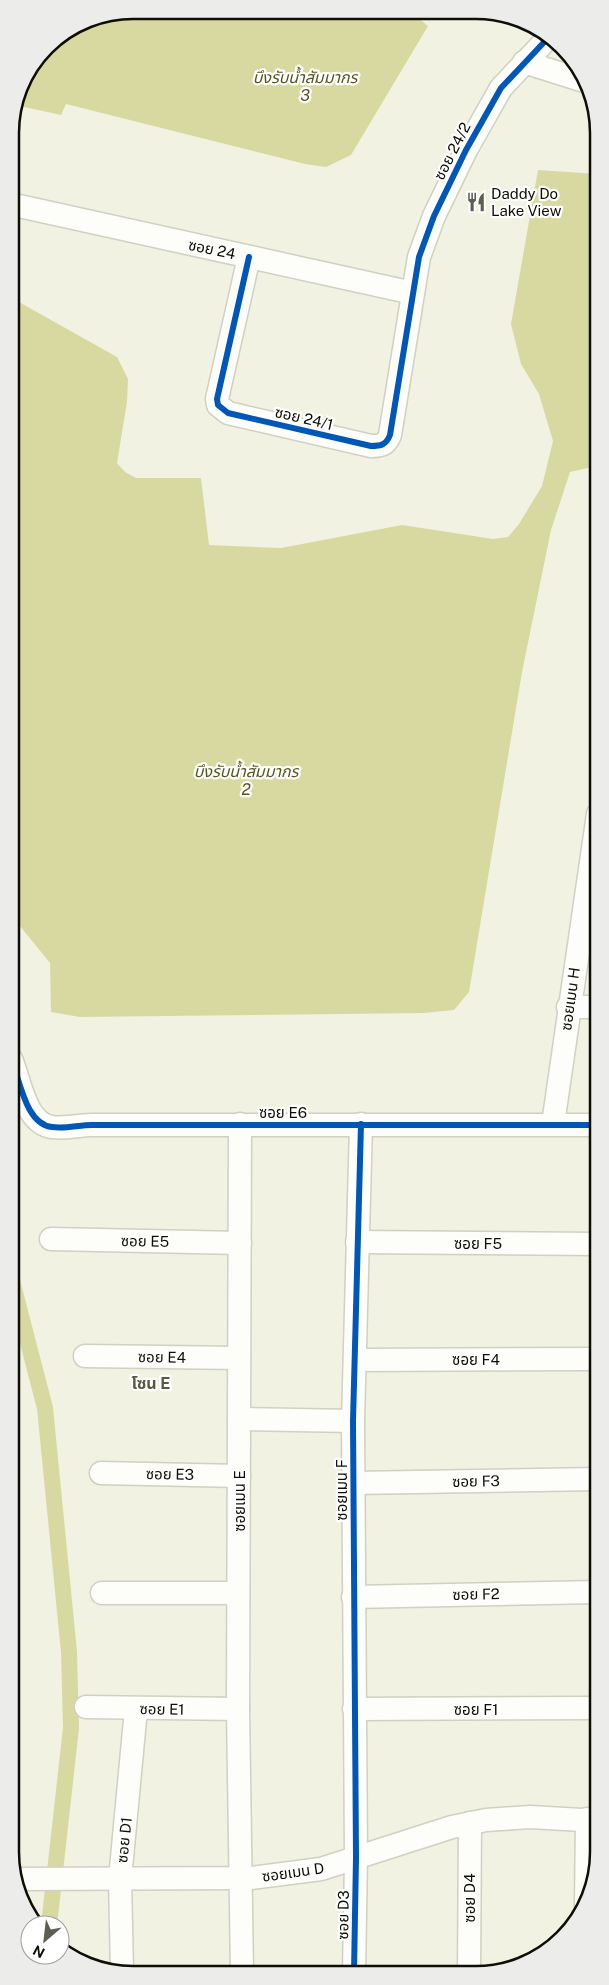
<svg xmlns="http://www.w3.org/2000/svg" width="609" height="1985" viewBox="0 0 609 1985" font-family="'Public Sans','Noto Sans Thai',sans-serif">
  <rect width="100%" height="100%" fill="#f1f2e1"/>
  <g fill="#d8d9a1">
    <polygon points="133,10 411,12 428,26 351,155 326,167 305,164 66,104 61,115 15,105 19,86 46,46 86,19"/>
    <polygon points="538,170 597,174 597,466 570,472 551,530 522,672 469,992 454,1010 424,1013 80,1017 51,1012 50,963 11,915 10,297 117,357 128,379 127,402 117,463 125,472 136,478 201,478 209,545 281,548 402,525 493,539 508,537 519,524 542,486 553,441 539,394 521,364 511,324"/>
  </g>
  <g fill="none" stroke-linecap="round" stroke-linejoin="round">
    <polyline stroke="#d8d9a1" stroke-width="16" points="12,1281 45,1408 69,1652 71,1728 49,1925"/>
    <defs>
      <g id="minor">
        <polyline points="524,62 581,80"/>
        <polyline points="10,204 413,293"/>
        <path d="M 249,257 L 217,399 L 218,405 L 228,413 L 371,446 C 381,446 386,445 390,435 L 419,257 L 434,216 L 466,150 L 501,88 L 548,38"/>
        <polyline points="568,1007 598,1007"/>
        <path d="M 11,1059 C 20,1079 25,1124 52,1127 C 65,1129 79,1125 92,1125 L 598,1125"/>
        <polyline points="240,1124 238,1709 242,1973"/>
        <polyline points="553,1124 598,814"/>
        <polyline points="51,1239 240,1243"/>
        <polyline points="357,1242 598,1244"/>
        <polyline points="85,1356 239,1358"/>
        <polyline points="355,1360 598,1359"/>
        <polyline points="239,1419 353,1421"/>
        <polyline points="101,1473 239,1476"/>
        <polyline points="353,1483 598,1479"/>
        <polyline points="102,1593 238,1593"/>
        <polyline points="353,1597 598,1592"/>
        <polyline points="86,1707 238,1709"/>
        <polyline points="354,1709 599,1708"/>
        <polyline points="14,1879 251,1878 321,1869 452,1827 486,1820 530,1817 599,1821"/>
        <polyline points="586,1905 587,1819"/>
        <polyline points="122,1973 120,1879 136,1709"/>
        <polyline points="354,1973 356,1857 353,1421 361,1124"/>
        <polyline points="469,1973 470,1823"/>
      </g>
    </defs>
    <use href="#minor" stroke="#d0d0c3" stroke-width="25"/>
    <use href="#minor" stroke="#fdfdfa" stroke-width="22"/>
    <defs>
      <g id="cycleway">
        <path d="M 249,257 L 217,399 L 218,405 L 228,413 L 371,446 C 381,446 386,445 390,435 L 419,257 L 434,216 L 466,150 L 501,88 L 548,38"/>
        <path d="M 11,1059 C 20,1079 25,1124 52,1127 C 65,1129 79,1125 92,1125 L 598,1125"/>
        <polyline points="354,1973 356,1857 353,1421 361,1124"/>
      </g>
    </defs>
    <use href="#cycleway" stroke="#fff" stroke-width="9"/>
    <use href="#cycleway" stroke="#0057b8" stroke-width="6"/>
  </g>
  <defs>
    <symbol id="restaurant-bare" viewBox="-9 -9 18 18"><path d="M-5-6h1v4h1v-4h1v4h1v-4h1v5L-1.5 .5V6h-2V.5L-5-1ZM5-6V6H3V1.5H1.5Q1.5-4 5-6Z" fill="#5d5e52" stroke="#fff" stroke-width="2.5" paint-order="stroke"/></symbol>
  </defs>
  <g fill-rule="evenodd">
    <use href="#restaurant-bare" x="462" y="188" width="28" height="28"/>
  </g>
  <g text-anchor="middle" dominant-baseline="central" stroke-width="4.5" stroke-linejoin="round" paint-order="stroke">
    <g font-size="15" fill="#0e0e05" stroke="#fff">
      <text transform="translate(452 151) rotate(-63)">ซอย 24/2</text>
      <text transform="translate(212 249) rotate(12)">ซอย 24</text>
      <text transform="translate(304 418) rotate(13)">ซอย 24/1</text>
      <text transform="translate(570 999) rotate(-82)">ซอยเมน H</text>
      <text x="283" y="1112">ซอย E6</text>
      <text transform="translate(145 1241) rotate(1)">ซอย E5</text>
      <text x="478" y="1243">ซอย F5</text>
      <text transform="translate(162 1357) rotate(1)">ซอย E4</text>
      <text x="476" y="1359">ซอย F4</text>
      <text transform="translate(170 1474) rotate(1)">ซอย E3</text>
      <text transform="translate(476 1481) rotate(-1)">ซอย F3</text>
      <text transform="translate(341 1490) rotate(-90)">ซอยเมน F</text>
      <text transform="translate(239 1501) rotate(-90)">ซอยเมน E</text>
      <text transform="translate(476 1594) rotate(-1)">ซอย F2</text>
      <text transform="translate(162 1709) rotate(1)">ซอย E1</text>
      <text x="476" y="1709">ซอย F1</text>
      <text transform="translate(124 1840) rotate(-84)">ซอย D1</text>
      <text transform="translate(293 1872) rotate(-8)">ซอยเมน D</text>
      <text transform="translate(469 1898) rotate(-90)">ซอย D4</text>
      <text transform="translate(343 1915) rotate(-89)">ซอย D3</text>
    </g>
    <g font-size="15" fill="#0e0e05" stroke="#fff" text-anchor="start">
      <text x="491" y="193">Daddy Do<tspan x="491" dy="17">Lake View</tspan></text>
    </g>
    <g font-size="16" font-style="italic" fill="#575620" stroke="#fff">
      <text x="305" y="77">บึงรับน้ำสัมมากร<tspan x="305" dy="18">3</tspan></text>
      <text x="246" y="771">บึงรับน้ำสัมมากร<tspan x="246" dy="18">2</tspan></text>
    </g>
    <g font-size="16" font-weight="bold" fill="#595941" stroke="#fff">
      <text x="151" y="1383">โซน E</text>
    </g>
  </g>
  <path d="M0 0H609V1985H0ZM133 19H476A114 114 0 0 1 590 133V1852A114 114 0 0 1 476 1966H133A114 114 0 0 1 19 1852V133A114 114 0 0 1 133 19Z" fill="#ececeb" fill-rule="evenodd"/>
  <path fill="none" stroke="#0e0e05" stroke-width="2.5" d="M133 19H476A114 114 0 0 1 590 133V1852A114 114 0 0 1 476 1966H133A114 114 0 0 1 19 1852V133A114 114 0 0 1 133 19Z"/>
  <g transform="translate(45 1940) rotate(208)"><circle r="24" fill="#ffffff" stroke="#9f9f9b"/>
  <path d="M0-4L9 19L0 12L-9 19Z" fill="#5d5e52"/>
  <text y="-8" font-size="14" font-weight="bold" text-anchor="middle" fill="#0e0e05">N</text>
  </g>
</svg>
